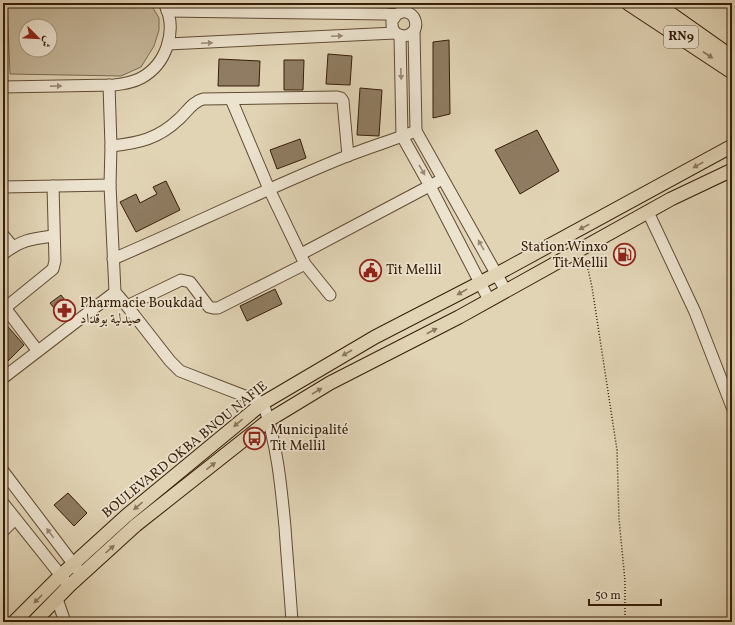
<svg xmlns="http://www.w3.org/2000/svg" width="735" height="625" viewBox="0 0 735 625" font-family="Vollkorn,Amiri,serif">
  <rect width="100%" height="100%" fill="#e1d4b5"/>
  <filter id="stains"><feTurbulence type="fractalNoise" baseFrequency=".005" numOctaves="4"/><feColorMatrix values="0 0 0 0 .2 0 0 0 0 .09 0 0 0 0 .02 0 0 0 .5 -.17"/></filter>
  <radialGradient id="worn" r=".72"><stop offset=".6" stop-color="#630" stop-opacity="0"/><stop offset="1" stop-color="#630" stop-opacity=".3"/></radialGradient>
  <path fill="#c4b598" stroke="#7d6950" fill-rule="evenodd" d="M 7,3 L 150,3 L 159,18 L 159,30 L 154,46 L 141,67 L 121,76 L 10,74 ZM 26,26 L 50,26 L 50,50 L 26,50 Z"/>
  <g fill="#8f7c62" stroke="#361d08">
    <polygon points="449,40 450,114 433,118 433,42"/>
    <polygon points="328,54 352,56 350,85 326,84"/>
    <polygon points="219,59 260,61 259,86 218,86"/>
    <polygon points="284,60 304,60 303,90 284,90"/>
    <polygon points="360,88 382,90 379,136 357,135"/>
    <polygon points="537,130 559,171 520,194 495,150"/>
    <polygon points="300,139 306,158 277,169 270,150"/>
    <polygon points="166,181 180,210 136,232 120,202 136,194 140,203 157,194 153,187"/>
    <polygon points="625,245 632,260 622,265 615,250"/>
    <polygon points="275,289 282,304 247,321 240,306"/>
    <polygon points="61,295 72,309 61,317 50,303"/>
    <polygon points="3,321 24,345 3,366"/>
    <polygon points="68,493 87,513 74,526 54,505"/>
  </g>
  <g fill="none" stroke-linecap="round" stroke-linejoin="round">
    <defs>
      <g id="minor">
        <path d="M 167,11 L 384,14 C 388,14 393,15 397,14 C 400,13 402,11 406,12 C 410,13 414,16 415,20 C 421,38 390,44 392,21 L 397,14"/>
        <polyline points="414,31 416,131 506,291"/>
        <polyline points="400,35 402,136 430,186 489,300"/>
        <polyline points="168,44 395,33"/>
        <path d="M 109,85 L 111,146 L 110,185 L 115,292 L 127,306 L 170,361 L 180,371 L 263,403 C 277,443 281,485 285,527 C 287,558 290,590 292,622"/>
        <path d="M 3,87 L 114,85 C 123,84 132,83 141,78 C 167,64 178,29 164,3"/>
        <polyline points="231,99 269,189 305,264 330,295"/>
        <path d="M 111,146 C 139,143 158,139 179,119 C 187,112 192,102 203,99 L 337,97 L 341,98 L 343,101 L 348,156"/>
        <polyline points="3,187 110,185"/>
        <polyline points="648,212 695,312 732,407"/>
        <polyline points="3,235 13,247"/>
        <path d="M 3,254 C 21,240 31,239 53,236"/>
        <polyline points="301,254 437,182"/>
        <path d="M 113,259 C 192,225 268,188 347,156 C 370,147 393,140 416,131"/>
        <polyline points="3,305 37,350"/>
        <polyline points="127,306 181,280 190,282 209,307 213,308 218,308 305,264"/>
        <polyline points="5,308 53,269 55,261 53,186"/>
        <polyline points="3,378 115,292"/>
        <polyline points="3,471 78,570"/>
        <polyline points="3,503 66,582"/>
        <polyline points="3,531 15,519"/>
        <polyline points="57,599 65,622"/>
      </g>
      <g id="major">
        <polyline points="14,622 61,575 126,516 263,403 375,337 497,274 732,146"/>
        <polyline points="34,622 69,586 136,525 269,420 330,383 459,317 671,199 732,170"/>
      </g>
      <g id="highway">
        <polyline points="629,3 732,71"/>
        <polyline points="654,3 732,58"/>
      </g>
    </defs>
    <use href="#minor" stroke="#614b33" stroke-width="13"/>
    <use href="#major" stroke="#361d08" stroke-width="15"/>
    <use href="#highway" stroke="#361d08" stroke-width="17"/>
    <polyline stroke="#361d08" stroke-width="1.5" stroke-dasharray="1 2" stroke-linecap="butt" points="586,260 592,287 617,450 619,519 625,581 625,622"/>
    <use href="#minor" stroke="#ece3cf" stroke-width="11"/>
    <use href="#major" stroke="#e1d4b5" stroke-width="13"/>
    <use href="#highway" stroke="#e1d4b5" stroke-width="15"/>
  </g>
  <defs><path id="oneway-solid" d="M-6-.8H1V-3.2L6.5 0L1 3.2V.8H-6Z"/></defs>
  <g fill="#9a8a75">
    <use href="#oneway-solid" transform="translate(337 36) rotate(-3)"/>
    <use href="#oneway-solid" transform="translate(207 43) rotate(-3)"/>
    <use href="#oneway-solid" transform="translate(401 74) rotate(88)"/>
    <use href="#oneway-solid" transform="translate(56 86) rotate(-1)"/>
    <use href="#oneway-solid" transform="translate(422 170) rotate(60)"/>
    <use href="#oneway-solid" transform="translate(481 245) rotate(-120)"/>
    <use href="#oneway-solid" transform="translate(50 533) rotate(-127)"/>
  </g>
  <g fill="#8c785e">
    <use href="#oneway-solid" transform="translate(708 55) rotate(33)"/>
    <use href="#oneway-solid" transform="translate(698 165) rotate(151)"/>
    <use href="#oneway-solid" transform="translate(584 227) rotate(152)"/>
    <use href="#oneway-solid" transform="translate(462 292) rotate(151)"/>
    <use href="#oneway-solid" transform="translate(432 331) rotate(-27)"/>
    <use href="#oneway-solid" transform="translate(347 353) rotate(150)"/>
    <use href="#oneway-solid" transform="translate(317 391) rotate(-31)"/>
    <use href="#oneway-solid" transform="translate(238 423) rotate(140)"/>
    <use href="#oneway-solid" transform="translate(211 466) rotate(-38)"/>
    <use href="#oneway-solid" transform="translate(138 506) rotate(140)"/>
    <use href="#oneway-solid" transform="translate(110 549) rotate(-42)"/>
    <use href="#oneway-solid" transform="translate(38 599) rotate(135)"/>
  </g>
  <defs>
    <symbol id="fuel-ring" viewBox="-11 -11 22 22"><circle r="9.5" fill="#ece3cf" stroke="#8f2418" stroke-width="1.5"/><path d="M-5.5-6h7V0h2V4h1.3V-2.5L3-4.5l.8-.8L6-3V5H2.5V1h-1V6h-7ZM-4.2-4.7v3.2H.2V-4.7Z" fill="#8f2418"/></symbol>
    <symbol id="civic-ring" viewBox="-11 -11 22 22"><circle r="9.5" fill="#ece3cf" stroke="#8f2418" stroke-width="1.5"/><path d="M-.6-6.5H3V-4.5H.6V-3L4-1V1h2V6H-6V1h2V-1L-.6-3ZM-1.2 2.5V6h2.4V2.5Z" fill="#8f2418"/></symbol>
    <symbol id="pharmacy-ring" viewBox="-11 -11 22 22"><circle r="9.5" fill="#ece3cf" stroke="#8f2418" stroke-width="1.5"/><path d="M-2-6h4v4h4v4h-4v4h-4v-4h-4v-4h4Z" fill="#8f2418"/></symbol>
    <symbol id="bus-ring" viewBox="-11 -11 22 22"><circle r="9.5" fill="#ece3cf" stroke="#8f2418" stroke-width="1.5"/><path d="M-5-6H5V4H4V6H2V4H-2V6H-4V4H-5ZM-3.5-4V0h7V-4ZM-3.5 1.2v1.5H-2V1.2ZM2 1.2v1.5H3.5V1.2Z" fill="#8f2418"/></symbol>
  </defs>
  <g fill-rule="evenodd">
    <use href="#fuel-ring" x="612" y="242" width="25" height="25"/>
    <use href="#civic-ring" x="358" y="258" width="25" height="25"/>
    <use href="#pharmacy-ring" x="52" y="298" width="25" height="25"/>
    <use href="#bus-ring" x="242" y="426" width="25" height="25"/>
  </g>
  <g text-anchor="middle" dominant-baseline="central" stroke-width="3.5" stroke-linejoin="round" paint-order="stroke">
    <rect fill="#ece3cf" stroke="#6d5844" stroke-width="1" x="664" y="26" width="34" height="22" rx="3"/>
    <g font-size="13" font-weight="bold" fill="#361d08">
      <text x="681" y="37">RN9</text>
    </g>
    <g font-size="14" fill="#361d08" stroke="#ece3cf" text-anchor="start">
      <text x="608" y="247" text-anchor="end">Station Winxo<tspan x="608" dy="16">Tit Mellil</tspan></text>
      <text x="386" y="270">Tit Mellil</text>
      <text x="80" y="303">Pharmacie Boukdad<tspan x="80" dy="16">صيدلية بوقداد</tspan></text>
      <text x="270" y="430">Municipalité<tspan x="270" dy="16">Tit Mellil</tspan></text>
    </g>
    <g font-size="14" fill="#361d08" stroke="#ece3cf">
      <text transform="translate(185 450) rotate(-39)">BOULEVARD OKBA BNOU NAFIE</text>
    </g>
  </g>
  <rect width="735" height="625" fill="none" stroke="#e1d4b5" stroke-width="16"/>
  <rect x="4" y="4" width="727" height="617" fill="none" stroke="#361d08" stroke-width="2"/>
  <rect x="8" y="8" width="719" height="609" fill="none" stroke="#361d08"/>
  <g transform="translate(38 38) rotate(114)"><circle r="19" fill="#ece3cf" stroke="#a3947f"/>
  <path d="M0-3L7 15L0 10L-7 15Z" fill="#8f2418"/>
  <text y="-6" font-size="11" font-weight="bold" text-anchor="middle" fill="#361d08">ش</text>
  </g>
  <path d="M589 599v6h72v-6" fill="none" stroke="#361d08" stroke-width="2"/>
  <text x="595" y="599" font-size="12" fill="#361d08" stroke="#ece3cf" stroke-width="3" paint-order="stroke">50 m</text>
  <rect width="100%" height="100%" filter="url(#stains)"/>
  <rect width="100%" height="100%" fill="url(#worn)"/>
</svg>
